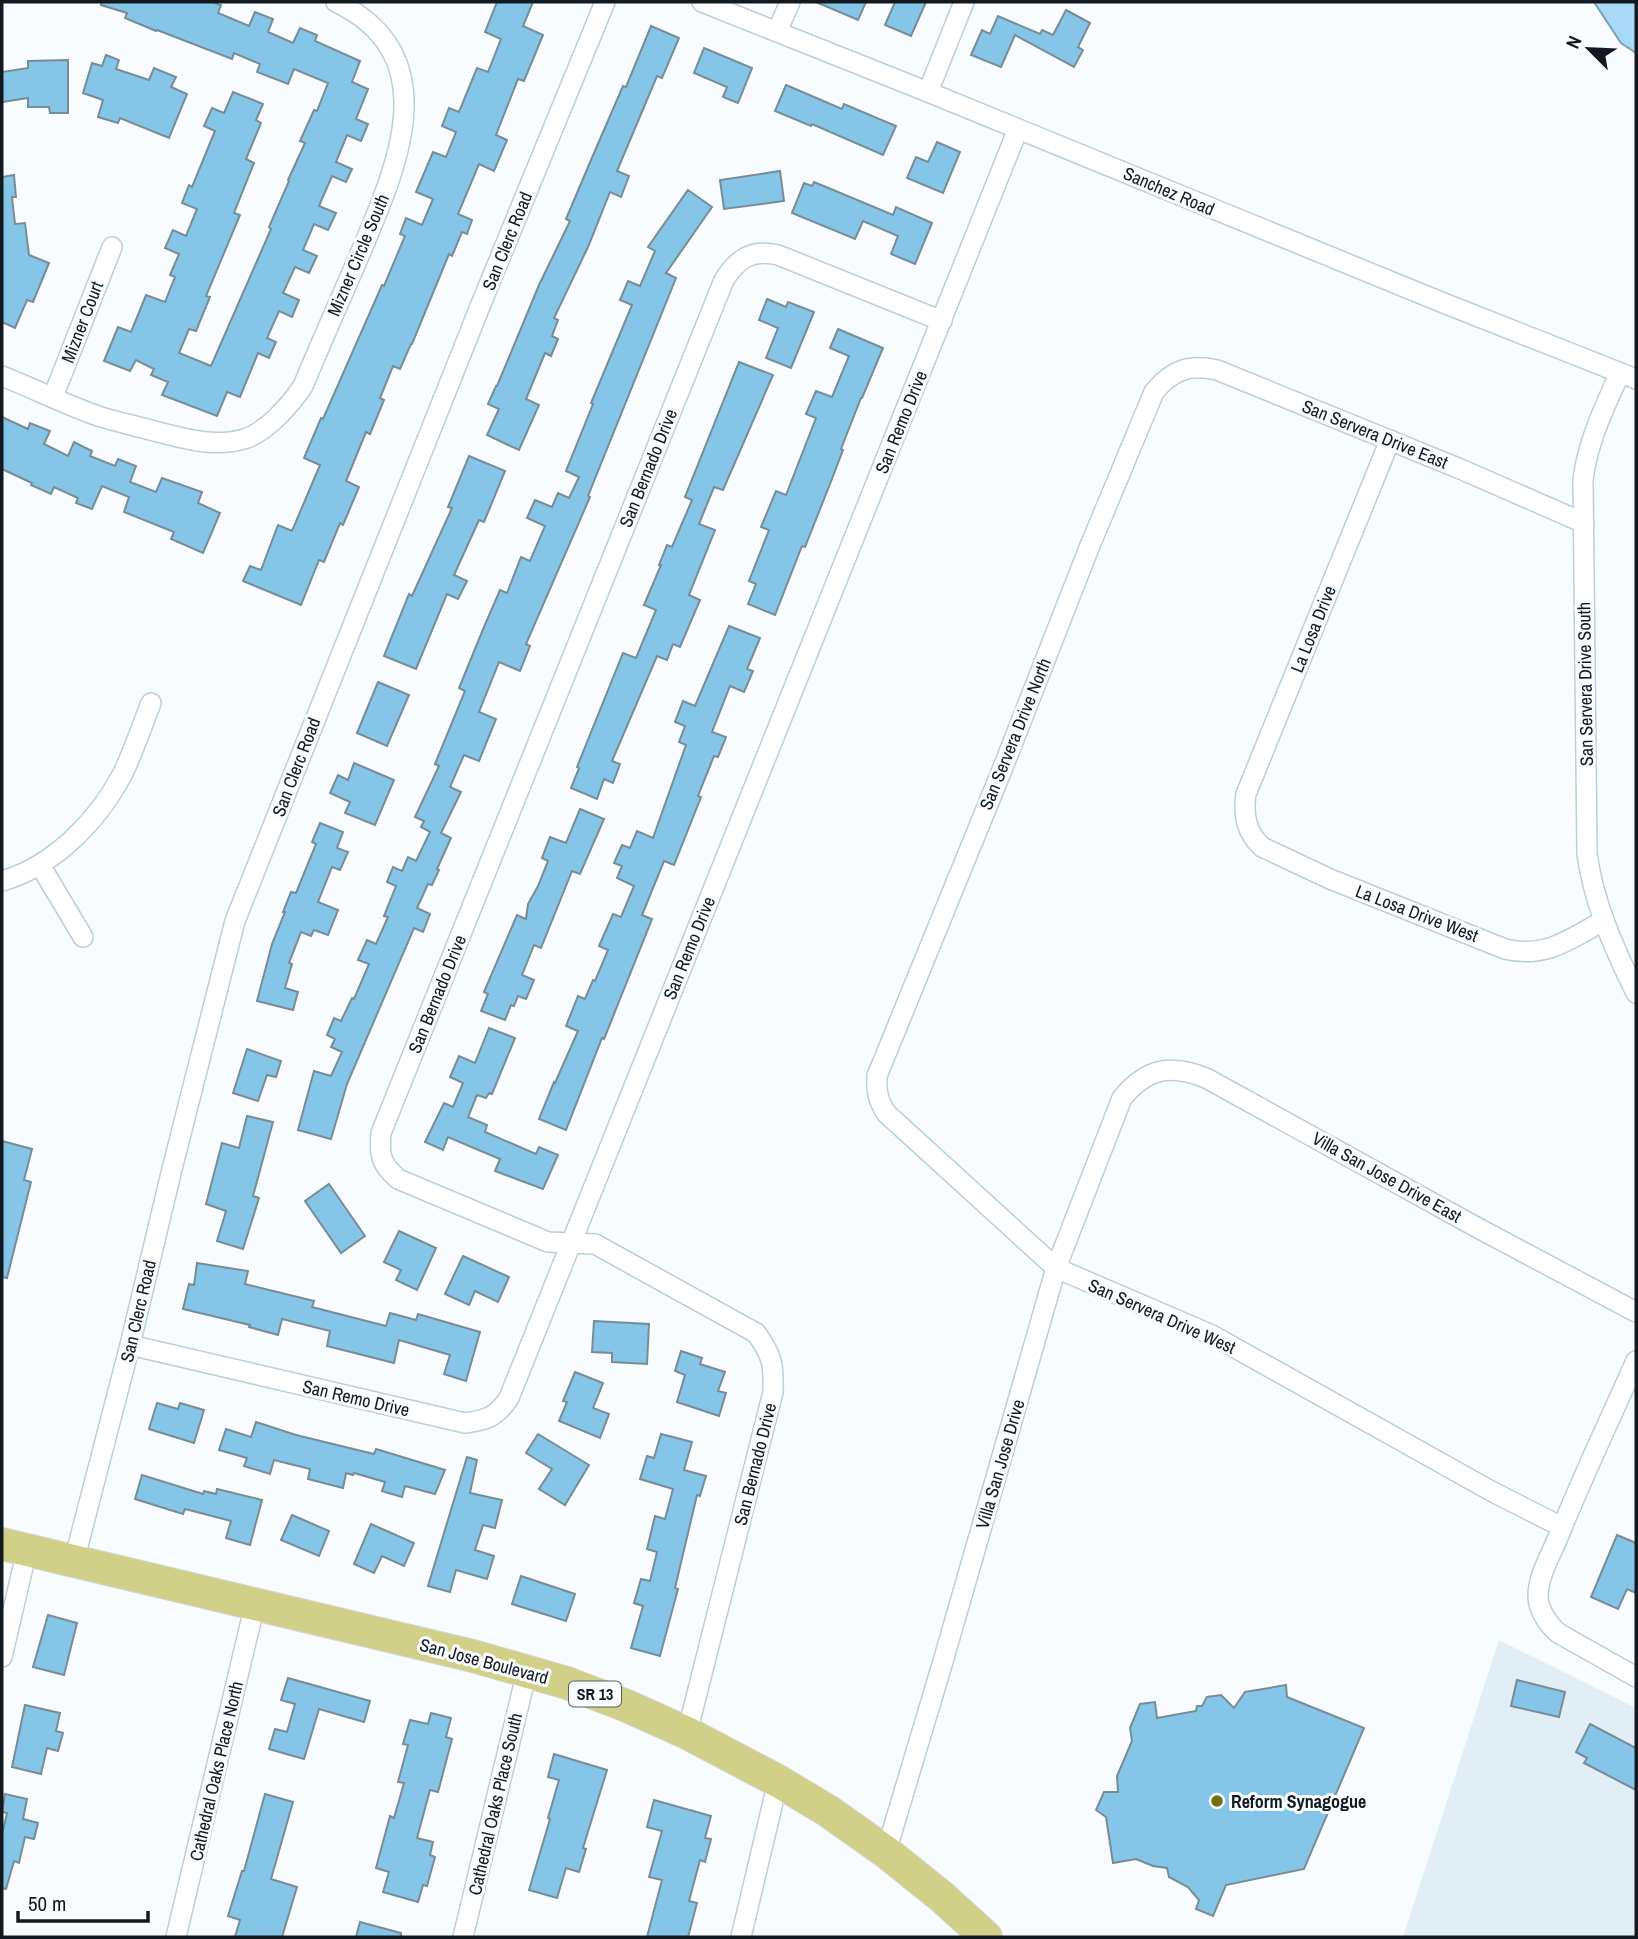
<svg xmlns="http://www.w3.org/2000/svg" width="1638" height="1939" viewBox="0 0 1638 1939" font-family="'Archivo Narrow',sans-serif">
  <rect width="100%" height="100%" fill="#f8fcff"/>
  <polygon fill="#e2eef5" points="1499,1640 1636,1708 1636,1937 1403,1937"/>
  <polygon fill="#a8daf7" stroke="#7ba0b6" stroke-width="2" points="1594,2 1636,2 1636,53 1621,43"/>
  <g fill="#85c5e8" stroke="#788c97" stroke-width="2">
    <polygon points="102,2 212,2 221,5 218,13 249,26 255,12 273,19 268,32 293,43 300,28 317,35 315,41 360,61 352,82 368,89 356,119 368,124 361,141 347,135 336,162 352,169 346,182 332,176 319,206 336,213 328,230 314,224 303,250 317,256 309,273 295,267 283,293 299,300 292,317 279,311 267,338 276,342 269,358 258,353 240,397 227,392 217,416 162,395 168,382 151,375 154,369 136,360 130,371 104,361 118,327 131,332 146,295 165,302 175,277 170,275 179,254 165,248 173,230 186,236 197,209 182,203 189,185 192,187 215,131 204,126 212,108 224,113 233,92 263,104 256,120 261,123 246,159 254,163 234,213 240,215 206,296 210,297 196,331 189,329 179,353 211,366 271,229 269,227 289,181 288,180 305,143 300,141 314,110 317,111 328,83 294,69 288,84 257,72 260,64 234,53 232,59 157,30 156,31 125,18 127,13 101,5"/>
    <polygon points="497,2 533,2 523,26 543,35 524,81 518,79 496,135 507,140 494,171 479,164 458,214 472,220 467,234 462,232 452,256 449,254 412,344 411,344 400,369 393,366 380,398 384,400 370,434 366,432 346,481 359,487 343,525 340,523 324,562 319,560 301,605 243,581 250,566 261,570 278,525 292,531 320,465 304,458 321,418 323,419 382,285 384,286 405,236 400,234 406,218 422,225 433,199 416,192 433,152 446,157 456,132 442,126 449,108 459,112 477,68 488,72 501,39 485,32"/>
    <polygon points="816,2 866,2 858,20"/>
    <polygon points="895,2 926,2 911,36 885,25"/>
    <polygon points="1066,10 1090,23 1078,47 1083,50 1074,67 1015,35 1001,67 971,55 982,30 990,34 998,16 1040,34 1042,30 1053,35"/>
    <polygon points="651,26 679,38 662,78 657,76 617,171 629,176 621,197 610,192 588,247 554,318 558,320 552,336 558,339 551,356 545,353 526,399 539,405 519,450 487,435 499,409 488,404 496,386 497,386 539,285 570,221 566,219 591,160 623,86 626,87"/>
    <polygon points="704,48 752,68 738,103 723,97 727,87 694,73"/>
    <polygon points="106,55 119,60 116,69 149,80 154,68 176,77 171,87 187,94 169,138 120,118 118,123 98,117 103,100 83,93 92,63 102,66"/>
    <polygon points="68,60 68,113 50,113 49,107 28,107 28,98 2,102 2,72 28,68 28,61"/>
    <polygon points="786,85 842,109 844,104 896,126 883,155 812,124 811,126 775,111"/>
    <polygon points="937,142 960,152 943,193 907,178 916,157 928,162"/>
    <polygon points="780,171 784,201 724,209 720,180"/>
    <polygon points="14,175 16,197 12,197 15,224 25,223 29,255 49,263 33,302 27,300 15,328 2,322 2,177"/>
    <polygon points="814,182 893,215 896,207 932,223 915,264 891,254 898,236 863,221 855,239 792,213 804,183 812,186"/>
    <polygon points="688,190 712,207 666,273 676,278 588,496 590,497 526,644 530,646 520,671 499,662 479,712 496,719 479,761 464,755 450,787 461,792 441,833 451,838 437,869 439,870 432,885 428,884 417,908 430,914 423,932 414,928 347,1084 331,1139 298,1130 314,1071 331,1076 342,1052 331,1047 335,1039 327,1035 334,1018 341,1021 352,998 354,999 369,964 358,960 367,940 376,944 388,917 384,916 396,886 387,882 393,867 402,871 408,857 416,861 430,832 421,827 424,821 415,817 439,766 435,764 465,691 459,688 484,627 500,590 507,593 521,557 530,561 545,526 527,518 535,500 552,507 558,493 569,498 579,477 566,471 593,404 591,403 632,305 620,300 628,281 640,286 655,251 648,247"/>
    <polygon points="767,299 786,307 788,302 814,312 791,368 766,358 778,328 759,320"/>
    <polygon points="838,329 883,348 862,398 861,398 841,449 843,450 830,484 805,547 802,546 775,615 748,604 756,584 749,581 769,530 761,527 776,491 786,495 816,418 806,414 816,391 832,397 849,356 830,348"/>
    <polygon points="739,362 773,375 723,490 714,487 699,524 715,530 689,595 700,600 680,647 673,644 667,660 657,656 612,761 620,764 613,783 604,779 597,799 571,788 579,768 577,767 623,653 636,658 656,610 644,605 661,565 659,565 667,545 672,547 692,500 685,497"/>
    <polygon points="2,417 28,429 30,423 50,431 44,444 68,456 74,442 92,451 90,456 115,466 118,459 136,466 130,482 156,492 162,478 202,492 198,503 220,513 203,553 171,539 174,532 124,512 129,497 102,486 92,509 76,503 78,498 54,487 51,494 31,485 32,483 2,469"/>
    <polygon points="469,456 505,471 484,522 479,520 454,575 467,581 458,599 447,594 416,669 384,656 409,594 412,596 452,508 448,507"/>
    <polygon points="729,626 760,638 747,669 753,671 744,692 730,686 712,732 726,737 718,757 714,756 698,796 701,797 674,865 664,861 642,915 652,919 604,1039 602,1038 566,1130 539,1119 554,1082 555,1083 578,1031 566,1026 578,996 585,999 593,980 595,981 608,950 599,946 613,914 621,917 634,886 617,878 622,866 614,863 622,845 630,848 637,831 653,838 686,745 679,742 685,726 675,722 683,701 695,706"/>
    <polygon points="378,682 409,695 387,746 357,733"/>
    <polygon points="354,763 394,780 375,825 345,813 350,802 330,793 338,775 348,780"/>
    <polygon points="580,809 604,819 580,874 572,871 541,948 534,945 522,975 534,980 526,999 518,996 514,1006 511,1005 505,1020 481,1011 488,994 484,992 517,915 526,919 528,904 538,886 548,861 542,858 550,837 566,843"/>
    <polygon points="320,823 343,832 337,848 348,852 340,870 332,867 318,902 338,910 328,935 314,930 311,936 301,932 289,963 292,964 285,988 298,992 293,1010 257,1001 272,944 285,912 283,912 291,892 296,893 316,844 312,842"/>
    <polygon points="489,1028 515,1038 492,1094 489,1093 486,1098 477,1095 468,1117 487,1125 485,1132 536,1154 539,1147 558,1155 543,1189 495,1171 500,1159 448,1137 443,1150 425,1142 444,1103 453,1107 463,1083 450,1077 459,1056 475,1063"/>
    <polygon points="247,1049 281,1061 276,1077 267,1075 258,1101 233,1093"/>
    <polygon points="247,1116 273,1122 253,1196 259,1198 243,1249 217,1241 226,1211 206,1204 222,1143 239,1148"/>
    <polygon points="2,1141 32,1149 24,1180 31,1182 7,1278 2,1277"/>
    <polygon points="329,1184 365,1236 341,1253 305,1201"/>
    <polygon points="399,1231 436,1248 417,1290 396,1280 401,1270 384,1262"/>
    <polygon points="463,1256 509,1277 498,1302 475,1291 469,1305 445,1294"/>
    <polygon points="197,1263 248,1271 245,1284 314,1301 312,1307 386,1326 390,1313 416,1320 418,1314 480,1332 466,1381 444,1374 450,1355 399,1340 394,1363 327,1346 330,1331 282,1319 278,1335 249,1327 250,1325 183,1309 189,1284 194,1285"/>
    <polygon points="594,1321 649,1324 647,1364 612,1362 612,1353 592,1352"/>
    <polygon points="681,1351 702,1358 700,1364 725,1372 718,1391 726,1393 719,1416 677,1402 685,1375 675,1371"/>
    <polygon points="575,1372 603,1383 593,1408 609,1414 600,1438 559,1421 567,1402 563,1401"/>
    <polygon points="157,1403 178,1409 180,1403 204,1410 194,1443 149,1429"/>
    <polygon points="256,1422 296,1435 374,1454 376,1449 445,1470 435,1494 405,1486 402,1497 382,1491 385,1482 354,1473 353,1475 346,1473 343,1488 308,1479 310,1469 274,1460 270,1474 244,1466 247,1458 219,1450 226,1429 251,1437"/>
    <polygon points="538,1434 589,1465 565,1505 539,1489 552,1469 526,1453"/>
    <polygon points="661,1434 692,1442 684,1470 706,1476 700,1496 697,1495 675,1588 678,1589 660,1656 631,1648 643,1606 634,1603 641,1579 650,1581 657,1552 647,1549 655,1516 665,1519 673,1489 640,1479 647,1456 654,1458"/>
    <polygon points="467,1457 477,1460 470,1493 502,1500 495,1528 483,1525 475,1550 494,1556 487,1579 456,1570 450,1592 428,1586"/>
    <polygon points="142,1475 203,1494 204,1491 216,1494 217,1489 262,1500 250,1545 226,1538 231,1521 185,1509 183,1514 135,1499"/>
    <polygon points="292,1515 329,1531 319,1556 281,1540"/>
    <polygon points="371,1524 414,1543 404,1566 382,1556 374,1573 354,1564"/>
    <polygon points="1617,1535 1636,1543 1636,1593 1627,1589 1618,1609 1591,1597"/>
    <polygon points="521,1576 575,1594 566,1621 512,1604"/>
    <polygon points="48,1615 77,1623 64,1675 33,1667"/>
    <polygon points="288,1678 370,1701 364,1722 319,1709 304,1759 269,1749 275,1729 287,1732 295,1704 281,1700"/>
    <polygon points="1517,1680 1565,1692 1559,1717 1511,1706"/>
    <polygon points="1286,1685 1287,1697 1364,1728 1304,1869 1226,1885 1213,1916 1196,1909 1199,1900 1188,1887 1169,1877 1167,1868 1153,1866 1136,1859 1113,1863 1106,1817 1096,1810 1104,1792 1118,1792 1117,1776 1132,1741 1130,1728 1140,1704 1155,1702 1157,1718 1196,1711 1197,1706 1202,1706 1207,1697 1221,1695 1234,1708 1245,1692"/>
    <polygon points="25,1705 60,1713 56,1731 63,1733 58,1751 47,1748 41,1774 12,1767"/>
    <polygon points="431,1713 451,1718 446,1737 452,1739 438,1792 430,1790 417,1838 433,1842 430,1855 435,1857 427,1886 423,1885 418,1902 383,1892 389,1872 376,1868 390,1816 394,1818 404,1783 398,1782 408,1745 403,1744 410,1720 428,1724"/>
    <polygon points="1590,1724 1636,1748 1636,1790 1584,1763 1587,1758 1576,1752"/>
    <polygon points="554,1754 607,1770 583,1848 586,1849 579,1872 566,1868 557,1898 529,1890 550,1819 548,1818 559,1780 548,1777"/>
    <polygon points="5,1794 27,1799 23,1819 38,1823 34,1839 25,1837 19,1863 14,1861 6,1889 2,1888 2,1835 7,1813 2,1812"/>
    <polygon points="265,1794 293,1802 271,1879 297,1887 282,1937 235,1937 240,1920 228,1916 242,1871 244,1871"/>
    <polygon points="654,1800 711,1816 705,1838 711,1839 705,1862 700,1860 689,1901 697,1903 688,1937 647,1937 662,1880 649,1877 662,1831 647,1827"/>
    <polygon points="360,1922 401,1933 401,1937 356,1937"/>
  </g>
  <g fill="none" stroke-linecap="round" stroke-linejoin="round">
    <defs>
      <g id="street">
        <polyline points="702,2 928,92 1441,302 1636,379"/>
        <polyline points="777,32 790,2"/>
        <polyline points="928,92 964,2"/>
        <path d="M 1620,373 C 1604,408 1588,441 1583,479 L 1587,854 C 1594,904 1614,948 1636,993"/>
        <path d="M 2,376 C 35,389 68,406 101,417 C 118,422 136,426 154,431 C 183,438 213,448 244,439 C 267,432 290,405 303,386 C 322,340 343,294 362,249 C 398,164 446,55 336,2"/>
        <polyline points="53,397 112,247"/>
        <path d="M 1390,440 L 1246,794 C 1243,815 1246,832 1262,847 L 1330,879 L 1505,949 C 1545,959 1570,939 1603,921"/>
        <polyline points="40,865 83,937"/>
        <path d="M 2,881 C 54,866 98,821 123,773 C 134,750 142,726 151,703"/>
        <path d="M 130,1345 L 465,1423 C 487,1420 496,1417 509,1398 L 1018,129"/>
        <path d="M 1636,1361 C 1610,1419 1583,1476 1559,1535 C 1552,1553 1538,1575 1538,1596 C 1538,1610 1548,1624 1558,1633 L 1636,1677"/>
        <path d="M 1562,1527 L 1491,1491 L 1212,1335 L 1056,1268 L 886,1113 C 878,1100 876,1091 877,1076 L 1004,765 L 1089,548 L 1154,392 C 1172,370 1189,364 1217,370 L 1458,468 L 1584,523"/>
        <polyline points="74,1561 130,1345 172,1169 235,921 481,304 605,2"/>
        <polyline points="2,1657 27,1550"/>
        <path d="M 687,1733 L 773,1392 C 774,1364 772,1355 756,1333 L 595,1244 L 548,1242 L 398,1179 C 381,1164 379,1156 381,1133 L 724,280 C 738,258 752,249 778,255 L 942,321"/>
        <path d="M 886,1852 L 944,1658 L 1056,1268 L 1122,1098 C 1147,1068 1170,1064 1206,1078 L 1478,1228 L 1636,1312"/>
        <polyline points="176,1937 255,1604"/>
        <polyline points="463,1937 527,1671"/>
        <polyline points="741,1937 778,1781"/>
      </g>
      <polyline id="primary" points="2,1544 473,1656 567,1683 627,1706 687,1733 778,1781 828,1811 886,1852 942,1897 986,1937"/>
    </defs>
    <use href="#street" stroke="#bacfdb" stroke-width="22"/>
    <use href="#primary" stroke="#d5d6d7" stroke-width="34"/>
    <use href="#street" stroke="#fff" stroke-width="19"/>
    <use href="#primary" stroke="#d1d089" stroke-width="32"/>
  </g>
  <circle fill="#716e0f" stroke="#f8fcff" stroke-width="2.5" cx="1217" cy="1801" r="7"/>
  <g text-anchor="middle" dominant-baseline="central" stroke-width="6" stroke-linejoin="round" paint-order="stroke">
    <rect fill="#f8fcff" stroke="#585e62" stroke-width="2" x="569" y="1681.5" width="52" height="25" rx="5"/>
    <g font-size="16" font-weight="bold" fill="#131a1f">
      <text x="595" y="1694">SR 13</text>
    </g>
    <g font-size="18" fill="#131a1f" stroke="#f8fcff">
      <text transform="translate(1169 191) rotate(23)">Sanchez Road</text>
      <text transform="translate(507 241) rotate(-68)">San Clerc Road</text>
      <text transform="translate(358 255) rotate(-67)">Mizner Circle South</text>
      <text transform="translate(82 322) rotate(-69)">Mizner Court</text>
      <text transform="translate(901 422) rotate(-68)">San Remo Drive</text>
      <text transform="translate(1375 434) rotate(22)">San Servera Drive East</text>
      <text transform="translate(648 468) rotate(-68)">San Bernado Drive</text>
      <text transform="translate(1313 629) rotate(-68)">La Losa Drive</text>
      <text transform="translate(1585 684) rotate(-91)">San Servera Drive South</text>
      <text transform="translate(1015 734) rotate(-68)">San Servera Drive North</text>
      <text transform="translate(296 767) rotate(-69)">San Clerc Road</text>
      <text transform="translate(1417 913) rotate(21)">La Losa Drive West</text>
      <text transform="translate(689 948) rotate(-68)">San Remo Drive</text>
      <text transform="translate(437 994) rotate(-68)">San Bernado Drive</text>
      <text transform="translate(1387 1177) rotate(29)">Villa San Jose Drive East</text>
      <text transform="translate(138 1311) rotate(-77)">San Clerc Road</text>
      <text transform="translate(1162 1316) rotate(24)">San Servera Drive West</text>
      <text transform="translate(356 1398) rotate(13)">San Remo Drive</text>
      <text transform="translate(755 1464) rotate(-76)">San Bernado Drive</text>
      <text transform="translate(1000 1464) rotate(-74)">Villa San Jose Drive</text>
      <text transform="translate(484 1661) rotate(15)">San Jose Boulevard</text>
      <text transform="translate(216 1771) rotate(-77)">Cathedral Oaks Place North</text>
      <text transform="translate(495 1804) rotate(-77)">Cathedral Oaks Place South</text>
    </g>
    <g font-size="18" font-weight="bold" fill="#131a1f" stroke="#f8fcff" text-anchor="start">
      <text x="1231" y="1801">Reform Synagogue</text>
    </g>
  </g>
  <rect width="1638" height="1939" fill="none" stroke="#131a1f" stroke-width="7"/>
  <g transform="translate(1589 49) rotate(294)" stroke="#f8fcff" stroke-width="5" paint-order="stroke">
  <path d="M0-5L12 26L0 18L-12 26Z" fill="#131a1f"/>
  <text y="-10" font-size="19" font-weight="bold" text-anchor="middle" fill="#131a1f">N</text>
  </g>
  <path d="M18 1911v10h130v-10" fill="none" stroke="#131a1f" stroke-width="3.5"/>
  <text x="28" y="1911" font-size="21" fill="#131a1f" stroke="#f8fcff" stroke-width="5" paint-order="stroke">50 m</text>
</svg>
